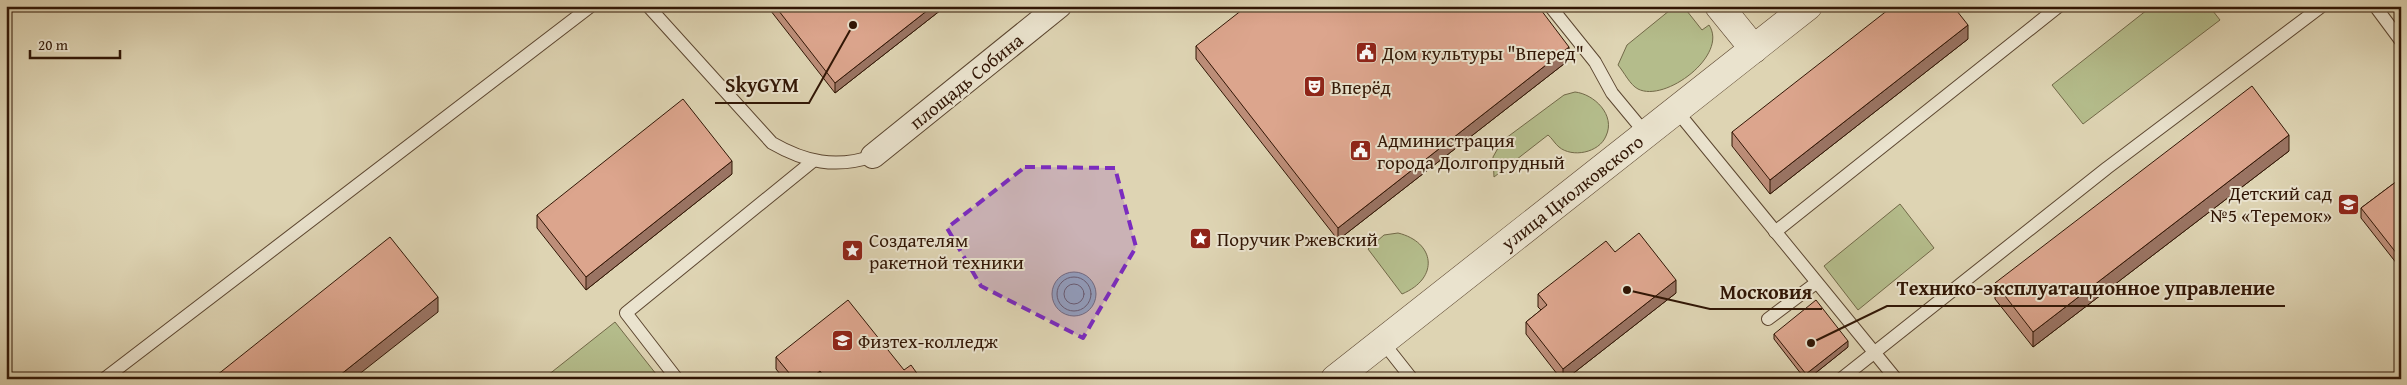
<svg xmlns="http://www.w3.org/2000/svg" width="2407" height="385" viewBox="0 0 2407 385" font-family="'Gentium Book Plus',serif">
  <rect width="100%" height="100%" fill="#ded4b3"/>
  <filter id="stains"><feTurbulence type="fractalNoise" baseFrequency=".004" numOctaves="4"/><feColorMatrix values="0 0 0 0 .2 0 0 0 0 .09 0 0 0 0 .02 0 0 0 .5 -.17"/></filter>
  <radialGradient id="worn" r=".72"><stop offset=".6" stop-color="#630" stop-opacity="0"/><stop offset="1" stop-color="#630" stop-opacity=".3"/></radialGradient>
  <g fill="#b4bc8b" stroke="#726948">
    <path d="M 1675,6 L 1683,6 L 1702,30 L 1709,25 C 1729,55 1665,103 1638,89 C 1630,85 1624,72 1618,65 L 1627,45 Z"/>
    <polygon points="2152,6 2209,6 2220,20 2083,124 2052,85"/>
    <path d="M 1575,92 C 1594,94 1616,115 1606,136 C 1599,153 1572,158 1559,147 C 1555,144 1552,138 1548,135 L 1494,177 L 1493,157 L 1502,141 L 1564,95 Z"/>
    <polygon points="1900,204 1934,248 1858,310 1824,266"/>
    <path d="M 1398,233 C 1435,242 1440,278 1402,294 L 1368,249 L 1384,235 Z"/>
    <polygon points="615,322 660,379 543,379"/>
  </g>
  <circle fill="#97b6b7" stroke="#6e7670" cx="1074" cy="294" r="22"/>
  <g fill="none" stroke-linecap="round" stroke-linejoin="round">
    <g stroke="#64665e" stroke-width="1">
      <circle cx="1074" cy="294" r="17"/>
      <circle cx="1074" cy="294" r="10"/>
    </g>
    <defs>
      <g id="service">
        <path d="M 648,6 L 772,143 C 805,162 836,169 873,156"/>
        <polyline points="1550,6 1595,62 1612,93 1646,134"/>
        <polyline points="2375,6 2401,41"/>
        <polyline points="1676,110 1896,379"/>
        <polyline points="1775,232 2059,6"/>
        <polyline points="1768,319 1816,283"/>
        <polyline points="1382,341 1412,379"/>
        <polyline points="104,379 591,6"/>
        <polyline points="677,379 626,313 813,161"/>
        <polyline points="1841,379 2107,168 2322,6"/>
      </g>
      <polyline id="minor" points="873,156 1059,6"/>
      <g id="tertiary">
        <polyline points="1719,6 1754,49"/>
        <polyline points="1335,379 1808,6"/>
      </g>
    </defs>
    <use href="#service" stroke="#5c4630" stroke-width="14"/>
    <use href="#minor" stroke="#5c4630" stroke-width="26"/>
    <use href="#tertiary" stroke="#5c4630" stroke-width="29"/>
    <use href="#service" stroke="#eae3ce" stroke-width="12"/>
    <use href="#minor" stroke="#eae3ce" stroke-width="24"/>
    <use href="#tertiary" stroke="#eae3ce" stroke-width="28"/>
  </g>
  <g fill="#bd8e79" stroke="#311605">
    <polygon points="767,6 946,6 835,93"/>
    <polygon points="1968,39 1770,194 1732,146 1732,132"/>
    <polygon points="1196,46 1569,60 1338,240 1196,59"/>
    <polygon points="2289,151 2033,347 1995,299 1995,283"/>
    <polygon points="732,174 586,290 537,228 537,215"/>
    <polygon points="2401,178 2401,269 2361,218 2361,208"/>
    <polygon points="1615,252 1676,293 1566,379 1561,379 1526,334 1526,322 1541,310 1538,307 1538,294"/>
    <polygon points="1774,334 1848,347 1808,379 1805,379 1774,339"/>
    <polygon points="776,357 904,370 921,379 784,379 776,369"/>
  </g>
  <g fill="#9a7463" stroke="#311605">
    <polygon points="933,6 946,6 835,93 835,83"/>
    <polygon points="1968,25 1968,39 1770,194 1770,180"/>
    <polygon points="1569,47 1569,60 1338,240 1338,228"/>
    <polygon points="2289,135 2289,151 2033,347 2033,332"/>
    <polygon points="732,161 732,174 586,290 586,277"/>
    <polygon points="1676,280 1676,293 1566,379 1563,379 1563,369"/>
    <polygon points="438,297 438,312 353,379 335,379"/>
    <polygon points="1848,341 1848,347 1808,379 1806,379 1806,374"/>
    <polygon points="820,371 820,379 810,379"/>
  </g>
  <g fill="#dca58d" stroke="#311605">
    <polygon points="775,6 933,6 835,83"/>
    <polygon points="1247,6 1538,6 1569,47 1338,228 1196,46"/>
    <polygon points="1893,6 1953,6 1968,25 1770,180 1732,132"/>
    <polygon points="2252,86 2289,135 2033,332 1995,283"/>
    <polygon points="683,99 732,161 586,277 537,215"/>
    <polygon points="2401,178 2401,259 2361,208"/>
    <polygon points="1639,233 1676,280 1563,369 1526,322 1547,305 1538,294 1606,241 1615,252"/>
    <polygon points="390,237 438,297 335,379 212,379"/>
    <polygon points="848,300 904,370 911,365 921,379 826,379 820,371 810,379 794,379 776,357"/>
    <polygon points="1816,300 1848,341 1806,374 1774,334"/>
  </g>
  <path fill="#7b2cbf" fill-opacity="0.2" stroke="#7b2cbf" stroke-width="4" stroke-dasharray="10 6" stroke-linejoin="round" d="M 1025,167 L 1115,168 L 1136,247 L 1083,338 L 981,286 L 947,228 Z"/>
  <defs>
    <symbol id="civic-square" viewBox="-11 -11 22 22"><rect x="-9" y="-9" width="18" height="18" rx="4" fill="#8f2418" stroke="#eae3ce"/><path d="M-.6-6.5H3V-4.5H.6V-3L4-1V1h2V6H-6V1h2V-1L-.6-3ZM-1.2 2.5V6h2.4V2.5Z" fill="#fff"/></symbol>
    <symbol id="theatre-square" viewBox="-11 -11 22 22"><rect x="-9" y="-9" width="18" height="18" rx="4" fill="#8f2418" stroke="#eae3ce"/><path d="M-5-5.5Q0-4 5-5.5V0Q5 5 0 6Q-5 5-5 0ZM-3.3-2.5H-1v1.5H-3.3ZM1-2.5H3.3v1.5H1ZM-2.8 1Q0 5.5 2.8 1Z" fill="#fff"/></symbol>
    <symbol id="school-square" viewBox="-11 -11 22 22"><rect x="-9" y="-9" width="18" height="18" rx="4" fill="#8f2418" stroke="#eae3ce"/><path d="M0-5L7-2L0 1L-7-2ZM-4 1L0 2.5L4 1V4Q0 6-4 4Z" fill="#fff"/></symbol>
    <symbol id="sight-square" viewBox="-11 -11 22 22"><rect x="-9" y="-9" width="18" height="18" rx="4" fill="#8f2418" stroke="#eae3ce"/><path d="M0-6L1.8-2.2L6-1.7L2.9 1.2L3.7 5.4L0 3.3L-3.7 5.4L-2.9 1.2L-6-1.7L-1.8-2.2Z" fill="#fff"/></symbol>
    <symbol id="university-square" viewBox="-11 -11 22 22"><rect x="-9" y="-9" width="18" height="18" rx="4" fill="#8f2418" stroke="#eae3ce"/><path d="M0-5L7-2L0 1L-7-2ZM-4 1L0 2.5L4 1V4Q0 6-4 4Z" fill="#fff"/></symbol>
  </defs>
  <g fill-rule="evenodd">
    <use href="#civic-square" x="1354" y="40" width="25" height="25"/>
    <use href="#theatre-square" x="1302" y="74" width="25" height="25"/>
    <use href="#civic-square" x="1348" y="138" width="25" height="25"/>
    <use href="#school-square" x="2336" y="192" width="25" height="25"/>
    <use href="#sight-square" x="1188" y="226" width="25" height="25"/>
    <use href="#sight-square" x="840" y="238" width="25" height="25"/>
    <use href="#university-square" x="830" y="328" width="25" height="25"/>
  </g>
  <g text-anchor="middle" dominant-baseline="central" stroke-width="4" stroke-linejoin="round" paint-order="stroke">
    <g font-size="19" fill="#311605" stroke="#eae3ce" text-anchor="start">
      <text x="1382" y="53">Дом культуры "Вперед"</text>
      <text x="1331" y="87">Вперёд</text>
      <text x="1377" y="140">Администрация<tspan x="1377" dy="22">города Долгопрудный</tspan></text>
      <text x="2332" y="193" text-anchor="end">Детский сад<tspan x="2332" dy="22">№5 «Теремок»</tspan></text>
      <text x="1217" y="239">Поручик Ржевский</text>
      <text x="869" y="240">Создателям<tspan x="869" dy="22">ракетной техники</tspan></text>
      <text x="858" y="341">Физтех-колледж</text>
    </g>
    <g font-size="19" fill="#311605" stroke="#eae3ce">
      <text transform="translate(966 81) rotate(-39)">площадь Собина</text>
      <text transform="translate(1572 192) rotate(-38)">улица Циолковского</text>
    </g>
  </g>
  <path fill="none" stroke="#311605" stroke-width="2" d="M853 25L809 103H715M1811 343L1887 306H2285M1627 290L1710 309H1822"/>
  <g fill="#311605" stroke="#eae3ce" stroke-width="2">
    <circle cx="853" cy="25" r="5"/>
    <circle cx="1811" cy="343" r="5"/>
    <circle cx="1627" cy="290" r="5"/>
  </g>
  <g font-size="20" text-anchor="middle" font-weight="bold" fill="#311605" stroke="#eae3ce" stroke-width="4" stroke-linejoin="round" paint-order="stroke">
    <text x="762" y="92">SkyGYM</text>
    <text x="2086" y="295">Технико-эксплуатационное управление</text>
    <text x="1766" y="299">Московия</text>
  </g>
  <rect width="2407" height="385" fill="none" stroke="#ded4b3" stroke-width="25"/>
  <rect x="8" y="8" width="2392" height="370" fill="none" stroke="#311605" stroke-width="2.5"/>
  <rect x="12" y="12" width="2382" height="360" fill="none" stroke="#311605"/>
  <path d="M30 50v8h90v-8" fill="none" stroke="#311605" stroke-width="2.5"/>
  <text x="38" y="50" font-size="15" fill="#311605" stroke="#eae3ce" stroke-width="4" paint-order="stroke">20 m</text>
  <rect width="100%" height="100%" filter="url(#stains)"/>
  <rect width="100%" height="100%" fill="url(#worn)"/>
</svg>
